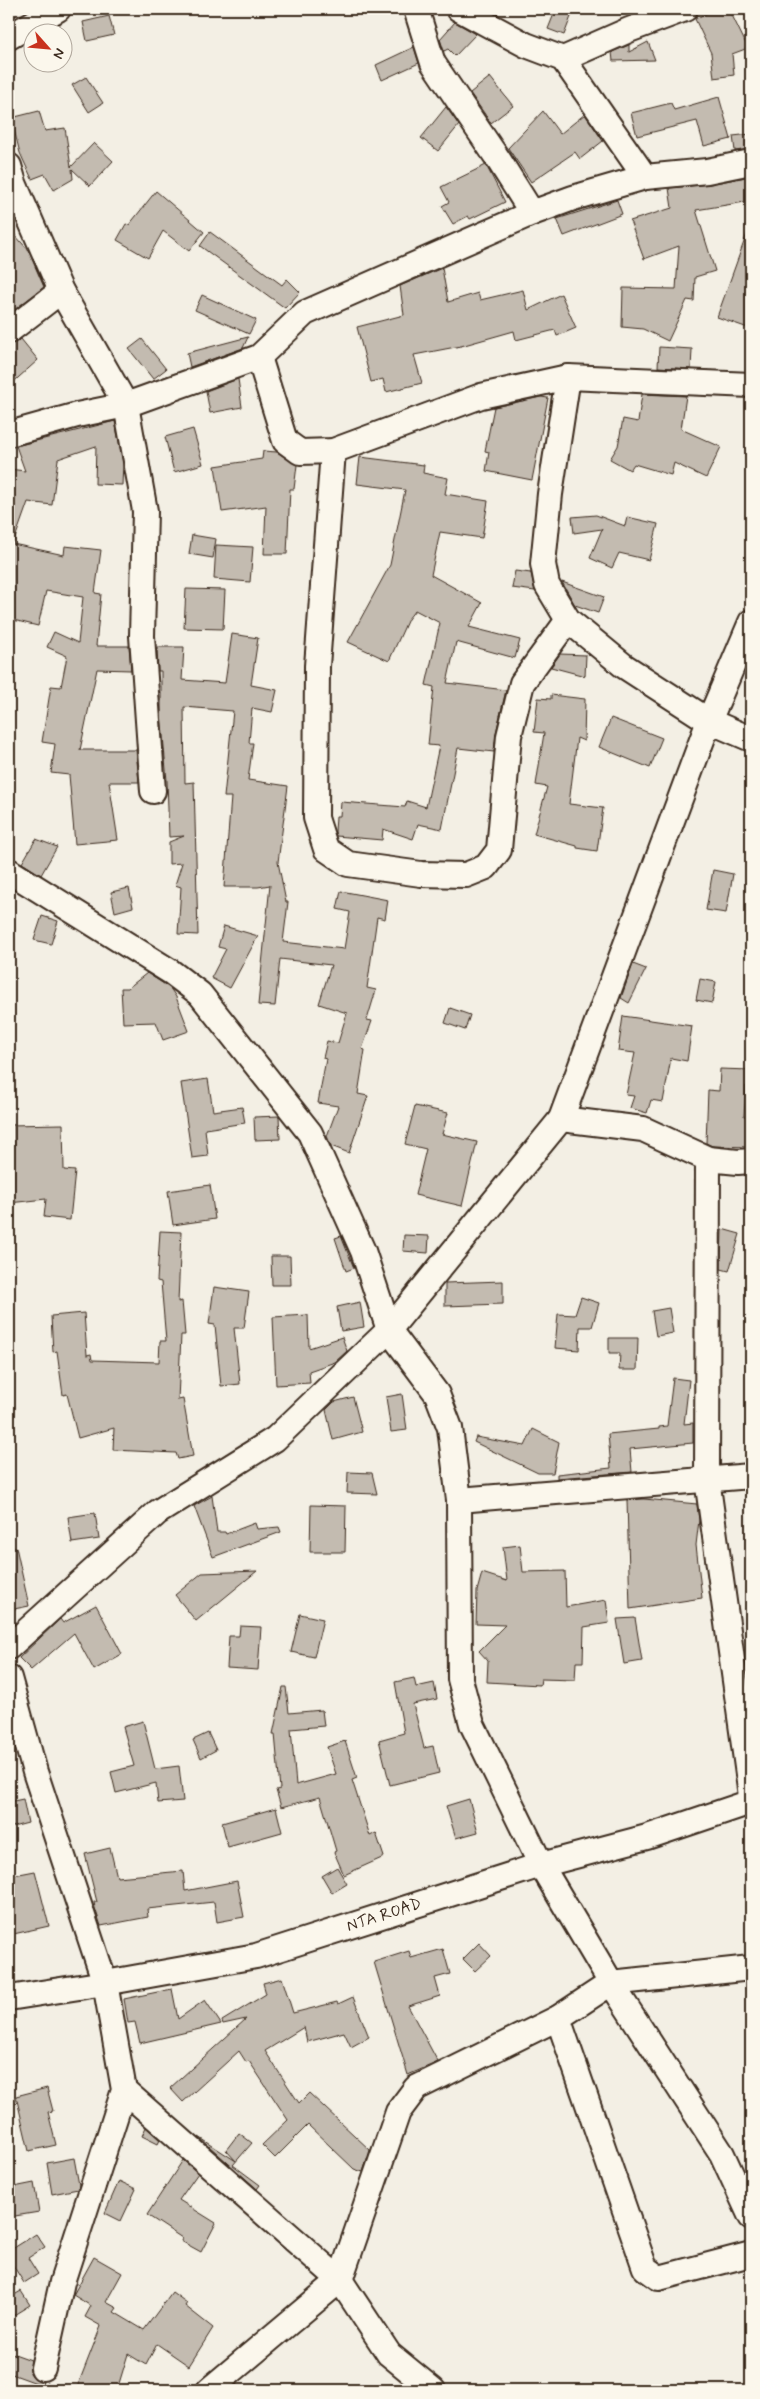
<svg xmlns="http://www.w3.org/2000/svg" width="760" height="2399" viewBox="0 0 760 2399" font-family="Mynerve,sans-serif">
  <rect width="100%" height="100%" fill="#f3efe4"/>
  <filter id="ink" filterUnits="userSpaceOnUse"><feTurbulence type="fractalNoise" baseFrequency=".02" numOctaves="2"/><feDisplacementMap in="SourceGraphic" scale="10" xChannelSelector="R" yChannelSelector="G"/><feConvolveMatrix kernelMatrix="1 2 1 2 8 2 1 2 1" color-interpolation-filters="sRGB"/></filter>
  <g filter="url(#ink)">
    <g fill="#c3bbb0" stroke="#3b2a1e">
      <polygon points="556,9 572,14 564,35 548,29"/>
      <polygon points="715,9 729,9 748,48 732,54 734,75 714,78 711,53 695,19"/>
      <polygon points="109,16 114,35 87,41 83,22"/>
      <polygon points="455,22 476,34 455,56 448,49 444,51 440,39"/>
      <polygon points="648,42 655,60 613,61 612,52 629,45 629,52"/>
      <polygon points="414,47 419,63 382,80 376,65"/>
      <polygon points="86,77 103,103 89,112 72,85"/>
      <polygon points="490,77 513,106 491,123 470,93"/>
      <polygon points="719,97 731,139 704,146 697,121 637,136 631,113 671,103 674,110"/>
      <polygon points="446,107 459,125 438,151 421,138"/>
      <polygon points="39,111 45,131 65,128 71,167 94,143 113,161 90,186 72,169 73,179 54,190 45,174 32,179 20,153 11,118"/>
      <polygon points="543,111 560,134 585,114 603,141 580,159 575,152 531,182 508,148"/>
      <polygon points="751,134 751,149 735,151 733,136"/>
      <polygon points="486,165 505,202 470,219 468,216 453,224 442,206 449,202 441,187"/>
      <polygon points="751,176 751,201 696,210 715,271 695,277 694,301 687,300 668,341 643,329 622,327 623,288 676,289 679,246 644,259 630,221 672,208 669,188 710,184"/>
      <polygon points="156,191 204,232 189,251 163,231 148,258 117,240 126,224 129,225"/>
      <polygon points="617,200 622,214 564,236 557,219"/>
      <polygon points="9,228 28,250 44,287 9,314"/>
      <polygon points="749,228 751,228 751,329 717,317"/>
      <polygon points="210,232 282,285 287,279 300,292 285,308 200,246"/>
      <polygon points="442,268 448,302 478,293 480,300 523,290 528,310 561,294 576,328 557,336 555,330 516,340 514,331 461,346 414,355 422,383 386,392 383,379 371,382 357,327 404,315 400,286"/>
      <polygon points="202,295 256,320 249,334 195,310"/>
      <polygon points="248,337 243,348 190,367 187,353"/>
      <polygon points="21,339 38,360 9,386 9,344"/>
      <polygon points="142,339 166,369 153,379 129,349"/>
      <polygon points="659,347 692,349 691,369 658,367"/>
      <polygon points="238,379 242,407 210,413 206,391"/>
      <polygon points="642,394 686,396 681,429 721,447 706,478 674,463 671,475 634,464 630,470 610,459 618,446 623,419 638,422"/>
      <polygon points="541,397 548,398 532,480 486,471 489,452 485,451 494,407"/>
      <polygon points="115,421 123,463 122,485 95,484 96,446 58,459 52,505 28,502 13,544 64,555 65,546 101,550 95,593 101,594 96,646 129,646 131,670 97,669 80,750 136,750 139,782 109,782 118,840 75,844 69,775 51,773 55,744 42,742 51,686 61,687 67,656 47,647 54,632 78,643 83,597 46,591 38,626 9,619 9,469 25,471 16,446"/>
      <polygon points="193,429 203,464 174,472 165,437"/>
      <polygon points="263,451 277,452 297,465 294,489 290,489 287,554 264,554 266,506 222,512 215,466 262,459"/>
      <polygon points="360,457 424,465 423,473 448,478 445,494 488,501 482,538 440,532 431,575 482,603 469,627 520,640 515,658 456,642 447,683 506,690 496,733 494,752 458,748 442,829 418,824 413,839 383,829 382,840 336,836 335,832 336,816 340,816 341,802 405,807 407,801 426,807 439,746 428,745 434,687 426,685 440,623 415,610 408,619 389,661 348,642 390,565 405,490 357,484"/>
      <polygon points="596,515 625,526 627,517 658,524 649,560 619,553 612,568 590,558 602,529 574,533 572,517"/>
      <polygon points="192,535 216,539 213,558 189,554"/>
      <polygon points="216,545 253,547 250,582 214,579"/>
      <polygon points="515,571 531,573 535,591 512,588"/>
      <polygon points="562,582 604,597 598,613 575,605"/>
      <polygon points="186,589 225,590 223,629 184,628"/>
      <polygon points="232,634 258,638 251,685 277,690 272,712 252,708 249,743 253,743 248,780 288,786 278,862 286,902 288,902 283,942 344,949 350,912 337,909 341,891 388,900 385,919 377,917 367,988 376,990 367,1020 372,1021 362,1049 365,1050 358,1094 368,1096 349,1153 331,1146 327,1136 338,1106 318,1103 326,1059 323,1058 327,1041 338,1043 347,1013 319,1004 331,965 280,959 275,1006 258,1005 270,885 258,887 224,887 231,797 224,797 233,711 184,707 185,783 194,782 198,935 178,934 181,887 175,885 182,863 169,864 169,842 184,836 169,837 167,781 161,713 161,671 158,671 157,647 184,647 182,680 225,683"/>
      <polygon points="560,654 586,655 585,676 551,667"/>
      <polygon points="551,695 585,699 584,741 577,738 569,804 603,808 597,851 577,848 577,846 534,834 547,787 536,785 544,733 534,732 538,698 551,699"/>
      <polygon points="611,718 662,738 650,768 599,747"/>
      <polygon points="36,839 57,847 41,875 22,863"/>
      <polygon points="713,870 733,874 726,913 706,910"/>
      <polygon points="129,888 133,907 115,912 111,892"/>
      <polygon points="42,916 58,921 51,944 34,940"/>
      <polygon points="224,926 258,936 230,988 211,978 226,949 218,947"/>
      <polygon points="633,964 646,969 629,1003 621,998"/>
      <polygon points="147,973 170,988 176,997 189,1031 163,1040 156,1022 123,1023 121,988 128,988"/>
      <polygon points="700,979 716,982 712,1003 696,1000"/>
      <polygon points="450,1008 470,1015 465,1030 445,1023"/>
      <polygon points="623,1016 692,1026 687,1061 671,1058 663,1102 651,1100 647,1113 630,1108 634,1096 626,1095 635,1053 618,1051"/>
      <polygon points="720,1069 750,1070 750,1086 746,1086 744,1116 751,1118 751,1147 712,1146 706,1143 708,1090 719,1091"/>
      <polygon points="208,1079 213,1111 242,1107 245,1123 205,1129 208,1156 192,1158 181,1083"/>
      <polygon points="415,1106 448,1113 442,1134 477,1142 462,1206 415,1195 426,1149 405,1144"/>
      <polygon points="279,1116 280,1139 255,1140 254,1117"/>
      <polygon points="63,1124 64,1170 75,1171 70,1220 44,1217 46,1199 9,1203 9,1125"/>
      <polygon points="210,1185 215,1219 173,1225 168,1191"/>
      <polygon points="722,1229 740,1234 729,1271 721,1269"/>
      <polygon points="160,1231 181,1232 178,1302 182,1301 185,1335 181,1335 178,1400 183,1399 193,1456 178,1459 176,1453 113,1450 114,1428 78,1438 67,1394 63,1395 57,1351 53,1352 51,1316 84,1313 87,1355 91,1354 92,1360 159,1362 160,1341 166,1341 161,1282 157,1281"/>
      <polygon points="404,1235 429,1236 428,1253 403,1251"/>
      <polygon points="341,1236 354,1268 346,1271 335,1238"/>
      <polygon points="271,1256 290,1256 291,1285 272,1285"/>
      <polygon points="503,1281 503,1304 445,1306 445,1283"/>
      <polygon points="214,1287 249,1292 244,1328 234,1328 240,1384 221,1386 215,1325 209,1324"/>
      <polygon points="581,1297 599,1303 592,1327 580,1327 579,1350 555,1348 558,1314 575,1315"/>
      <polygon points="360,1302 364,1327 341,1331 337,1307"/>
      <polygon points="669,1308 673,1333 656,1336 652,1311"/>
      <polygon points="308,1315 309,1348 342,1337 347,1351 335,1362 309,1371 310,1383 276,1385 273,1317"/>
      <polygon points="609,1338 638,1338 637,1370 619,1370 620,1353 609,1353"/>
      <polygon points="673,1378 689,1380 684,1424 693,1423 693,1443 630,1449 632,1472 557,1478 557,1474 611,1468 608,1434 659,1429 659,1427 667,1426"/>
      <polygon points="402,1394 407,1430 391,1432 386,1397"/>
      <polygon points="353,1397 362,1432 333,1440 326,1410 334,1402"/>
      <polygon points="533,1429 559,1442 553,1473 538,1473 474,1442 476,1437 525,1446"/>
      <polygon points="348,1472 372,1473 377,1494 347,1493"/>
      <polygon points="212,1496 217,1532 225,1532 226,1534 255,1523 257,1529 279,1527 281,1532 213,1557 194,1506"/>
      <polygon points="644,1499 697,1504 699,1520 696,1545 702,1598 630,1609 627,1500"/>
      <polygon points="311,1505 346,1506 345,1552 310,1552"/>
      <polygon points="95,1513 99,1539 72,1543 68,1517"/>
      <polygon points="520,1545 523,1572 565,1571 566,1607 606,1600 609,1623 584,1627 583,1662 576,1662 575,1680 541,1679 540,1685 487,1682 488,1661 479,1651 505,1625 476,1624 477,1591 482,1573 507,1581 503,1547"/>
      <polygon points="16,1547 29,1606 9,1610 9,1548"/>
      <polygon points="257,1571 196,1621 175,1595 202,1573"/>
      <polygon points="96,1605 122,1654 94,1670 74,1633 31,1670 19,1658 60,1619 63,1623"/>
      <polygon points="300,1614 323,1619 314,1657 291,1652"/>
      <polygon points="635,1618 642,1661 624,1664 617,1619"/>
      <polygon points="240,1626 261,1627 258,1670 227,1668 229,1636 239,1636"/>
      <polygon points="414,1678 416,1687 434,1683 437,1699 413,1704 424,1748 433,1746 439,1773 390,1785 379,1740 404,1733 395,1682"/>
      <polygon points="283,1687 286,1687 289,1713 322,1710 324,1726 291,1729 296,1785 336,1774 327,1747 345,1741 357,1778 352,1780 370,1836 376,1833 384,1857 344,1875 334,1852 336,1851 320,1797 281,1807 276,1790 280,1789 275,1734 273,1734"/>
      <polygon points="143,1721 155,1769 179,1766 183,1801 158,1803 156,1783 116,1793 111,1772 134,1766 123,1727"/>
      <polygon points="208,1733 216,1750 201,1758 193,1740"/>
      <polygon points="23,1799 28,1823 9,1828 9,1802"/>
      <polygon points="469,1799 478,1832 456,1838 446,1806"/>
      <polygon points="276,1808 282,1832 228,1847 222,1823"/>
      <polygon points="110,1848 117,1877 183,1871 185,1891 237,1881 244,1917 217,1922 214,1902 147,1909 148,1917 101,1926 95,1908 94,1902 97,1902 85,1854"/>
      <polygon points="337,1867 347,1884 332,1893 322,1876"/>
      <polygon points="35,1871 49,1926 9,1935 9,1876"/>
      <polygon points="479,1943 491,1956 475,1971 463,1959"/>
      <polygon points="443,1949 450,1974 435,1978 440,1996 408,2006 438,2062 408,2075 374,1962 409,1951 411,1958"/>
      <polygon points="282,1978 293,2013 337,2002 338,2004 353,1997 369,2037 351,2047 344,2032 307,2042 304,2027 265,2051 299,2103 309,2093 370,2150 363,2172 354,2169 308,2125 275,2158 262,2145 288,2120 249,2061 246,2062 239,2051 183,2102 170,2088 246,2019 223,2024 222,2021 266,1994 263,1983"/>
      <polygon points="172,1989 178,2019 205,2000 221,2024 140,2043 135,2022 128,2023 124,1999"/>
      <polygon points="47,2088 53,2111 48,2112 56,2145 29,2151 16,2096"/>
      <polygon points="146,2127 160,2140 158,2144 142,2136"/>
      <polygon points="239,2133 252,2143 233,2165 260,2185 257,2189 199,2137 236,2161 226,2150"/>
      <polygon points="74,2158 79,2185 78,2189 52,2194 47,2163"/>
      <polygon points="183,2160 198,2173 179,2200 216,2223 201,2252 181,2241 182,2238 147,2215"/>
      <polygon points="119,2181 136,2189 121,2221 105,2213"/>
      <polygon points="34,2183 39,2212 9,2217 9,2188"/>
      <polygon points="36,2234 45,2247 28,2258 38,2274 24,2283 9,2259 9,2251"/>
      <polygon points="94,2257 122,2273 106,2302 117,2308 114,2312 144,2330 172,2292 187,2303 185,2306 213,2328 189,2366 157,2344 146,2365 128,2354 117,2390 76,2390 101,2326 85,2317 91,2306 73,2295"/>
      <polygon points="21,2291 30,2305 9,2318 9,2298"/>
      <polygon points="9,2352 31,2360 30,2373 34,2378 43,2381 42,2385 9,2373"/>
    </g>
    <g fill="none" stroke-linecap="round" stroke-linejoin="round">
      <defs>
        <g id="minor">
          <polyline points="416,9 433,63 498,159 532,213"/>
          <polyline points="459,9 526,45 563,59 645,177"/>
          <polyline points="9,37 58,9"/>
          <polyline points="563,59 629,30 685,9"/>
          <polyline points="9,166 14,183 61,291 126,405 145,511 142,636 153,791"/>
          <polyline points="9,331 61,291"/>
          <polyline points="259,357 285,441 300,452 333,451 481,396 568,377 751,385"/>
          <polyline points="568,377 550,494 543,564 547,585 568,620 624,666 709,721 751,739"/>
          <polyline points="9,434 77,415 126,405 259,357 305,313 532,213 573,198 645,177 707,171 751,162"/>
          <polyline points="333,451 317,666 316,818 326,849 348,864 421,874 466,875 486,867 499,850 509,736 522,683 568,620"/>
          <polyline points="9,871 171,972 200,994 310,1133 363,1251 389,1330 437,1394 450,1428 459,1500 460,1679 472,1724 541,1865 611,1983 722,2154 751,2217"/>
          <polyline points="561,1119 643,1129 708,1159 738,1162 751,1161"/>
          <polyline points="708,1159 707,1479 751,1796"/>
          <polyline points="459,1500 751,1476"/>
          <polyline points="9,1647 158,1512 275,1439 389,1330 561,1119 709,721 751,622"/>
          <polyline points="9,1678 35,1772 105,1983 124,2090 62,2282 43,2368"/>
          <polyline points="9,1998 105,1983 256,1956 541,1865 647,1837 751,1802"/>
          <polyline points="558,2018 645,2268 659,2278 751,2254"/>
          <polyline points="124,2090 340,2280 389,2354 433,2390"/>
          <polyline points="209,2390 340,2280 398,2112 416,2088 558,2018 611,1983 751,1968"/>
        </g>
      </defs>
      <use href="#minor" stroke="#3b2a1e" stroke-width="28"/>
      <use href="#minor" stroke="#fbf7ec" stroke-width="24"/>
    </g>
  </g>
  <g text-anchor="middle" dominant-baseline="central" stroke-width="5" stroke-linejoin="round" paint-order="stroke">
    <g font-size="16" fill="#3b2a1e" stroke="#fbf7ec">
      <text transform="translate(384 1915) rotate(-18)">NTA ROAD</text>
    </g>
  </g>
  <rect width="760" height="2399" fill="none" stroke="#fbf7ec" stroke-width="30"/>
  <rect x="15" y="15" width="730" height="2369" fill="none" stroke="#3b2a1e" stroke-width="2" filter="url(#ink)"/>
  <g transform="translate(48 48) rotate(117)"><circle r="24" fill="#fbf7ec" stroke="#aea59a"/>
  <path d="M0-4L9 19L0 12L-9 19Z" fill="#c8321e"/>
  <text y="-8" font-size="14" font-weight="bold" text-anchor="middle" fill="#3b2a1e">N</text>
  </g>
</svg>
